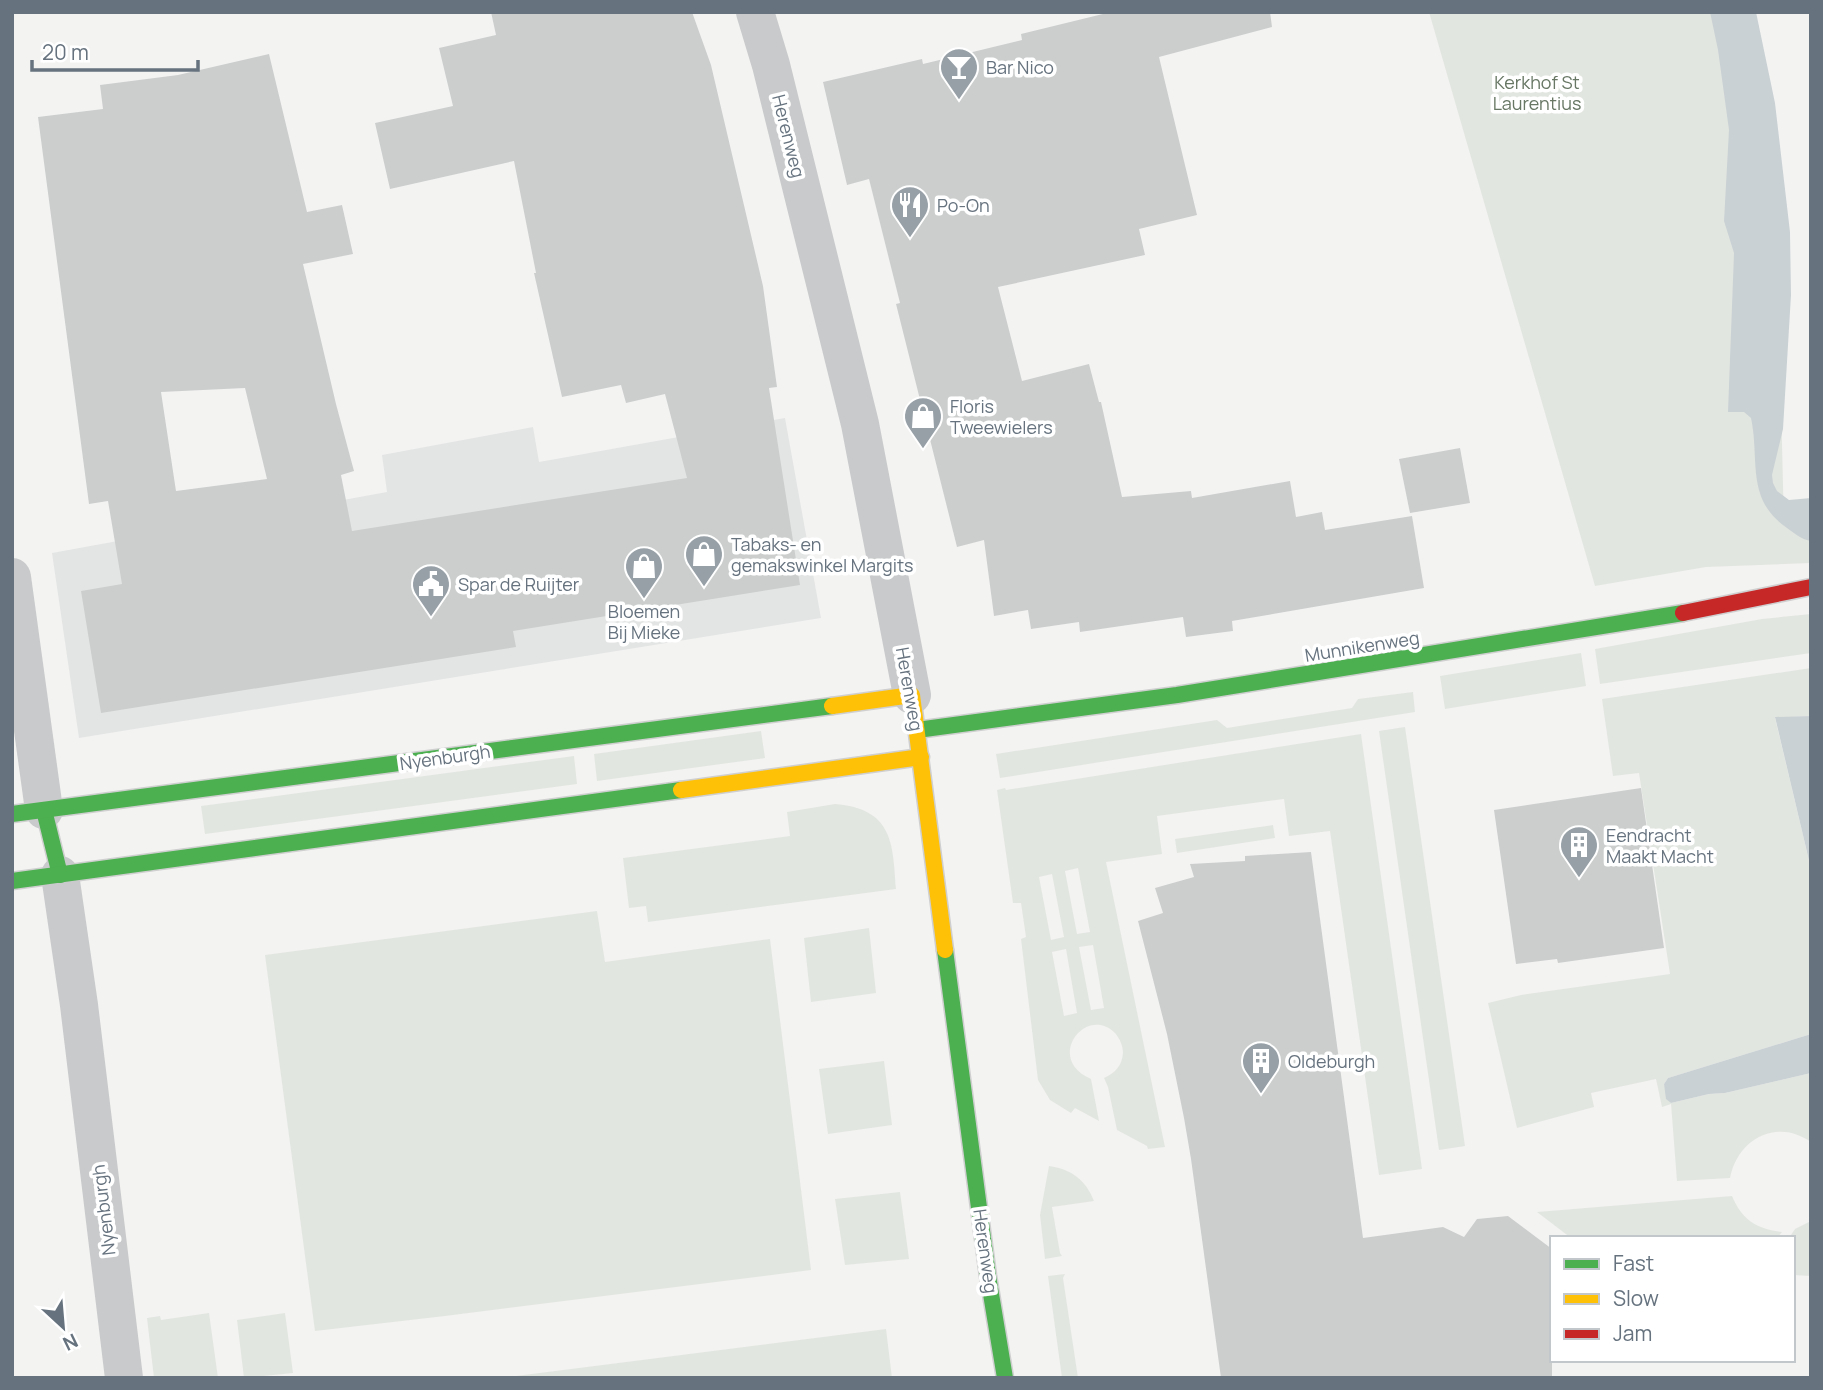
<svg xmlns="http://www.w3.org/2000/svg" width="1823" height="1390" viewBox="0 0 1823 1390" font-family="Manrope,sans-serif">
  <rect width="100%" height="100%" fill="#f3f3f2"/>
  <polygon fill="#e3e5e4" points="785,418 821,618 79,738 52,553 387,492 382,455 533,427 539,462"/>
  <g fill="#e2e6e0" fill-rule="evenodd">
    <polygon points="1429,12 1744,12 1777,239 1784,526 1811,524 1811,563 1706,567 1595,586"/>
    <polygon points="1811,614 1811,653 1600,684 1595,649 1762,619"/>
    <polygon points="1581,653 1586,686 1445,709 1440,676"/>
    <path d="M 1811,668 L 1811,716 L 1775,718 L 1811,869 L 1811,1034 L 1668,1078 L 1664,1084 L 1671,1103 L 1709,1094 L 1725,1093 L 1811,1073 L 1811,1142 C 1776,1118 1738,1139 1730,1178 L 1677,1181 L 1671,1104 L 1662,1107 L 1656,1079 L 1591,1093 L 1594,1107 L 1517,1128 L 1488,1003 L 1521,995 L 1670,974 L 1639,773 L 1613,776 L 1602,699 Z"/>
    <polygon points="1413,692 1415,712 1000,778 996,754 1217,720 1227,728 1352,708 1358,699"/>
    <polygon points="1405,727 1465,1146 1439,1150 1379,731"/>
    <polygon points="761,731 765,758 597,781 594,754"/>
    <path d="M 1361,734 L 1422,1169 L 1379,1175 L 1330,831 L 1289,836 L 1284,799 L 1157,816 L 1162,854 L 1106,862 L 1165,1147 L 1148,1149 L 1147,1146 L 1117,1130 L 1108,1087 L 1104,1078 C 1115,1073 1122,1066 1123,1053 C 1123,1046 1120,1039 1115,1033 C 1086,1004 1044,1059 1091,1079 L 1099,1121 L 1075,1108 L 1071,1113 L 1050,1100 L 1038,1080 L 1021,939 L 1026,937 L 1021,903 L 1013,903 L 997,790 L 1005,788 L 1006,790 ZM 1078,868 L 1090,932 L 1077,934 L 1065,871 ZM 1052,874 L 1064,937 L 1051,940 L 1039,877 ZM 1093,945 L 1104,1008 L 1091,1010 L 1079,947 ZM 1066,949 L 1077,1013 L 1064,1016 L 1052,952 Z"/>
    <polygon points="574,756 577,784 205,834 201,806"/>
    <path d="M 835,804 C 892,809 893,841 896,889 L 648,922 L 646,906 L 629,908 L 623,858 L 790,836 L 787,812 Z"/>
    <polygon points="1273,825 1275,838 1177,853 1175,839"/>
    <polygon points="597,911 605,962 770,939 811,1270 445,1316 315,1331 265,955"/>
    <polygon points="869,928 876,993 811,1002 804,938"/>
    <polygon points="884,1061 892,1125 828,1134 819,1069"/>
    <path d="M 1049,1166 C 1071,1169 1086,1180 1094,1201 L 1052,1207 L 1060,1253 L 1062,1256 L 1045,1259 L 1040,1215 Z"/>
    <polygon points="900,1192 909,1259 845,1265 835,1199"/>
    <path d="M 1732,1196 C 1742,1220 1757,1229 1782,1232 L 1777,1238 L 1571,1238 L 1537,1212 Z"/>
    <polygon points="1811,1221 1811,1276 1793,1275 1793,1238 1789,1238 1795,1229"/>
    <polygon points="1065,1274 1063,1278 1078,1378 1062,1378 1048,1276"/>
    <polygon points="209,1313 218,1378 154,1378 147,1318 160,1316 161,1320"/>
    <polygon points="285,1313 293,1373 244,1378 237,1320"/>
    <polygon points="886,1329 892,1378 501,1378"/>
  </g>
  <g fill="#cad1d4">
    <path d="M 1710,12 L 1756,12 L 1775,103 L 1790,232 L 1791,295 L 1783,429 L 1772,475 L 1773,483 L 1777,491 L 1789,500 L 1811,498 L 1811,541 C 1802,540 1794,533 1787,528 C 1745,499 1760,460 1751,418 L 1744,412 L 1728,412 L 1734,253 L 1724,221 L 1729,130 L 1718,50 Z"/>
    <polygon points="1811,716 1811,869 1775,717"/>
    <polygon points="1811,1034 1811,1073 1725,1093 1709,1094 1671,1103 1666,1099 1664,1084 1668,1078"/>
  </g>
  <g fill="#cccece" fill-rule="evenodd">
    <path d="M 491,12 L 692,12 L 711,65 L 763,286 L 777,387 L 769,388 L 800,585 L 513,631 L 516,647 L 101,713 L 81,591 L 122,584 L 108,501 L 89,504 L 38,117 L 103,109 L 100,85 L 178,75 L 269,54 L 307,212 L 342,205 L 353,254 L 303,264 L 336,404 L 354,471 L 341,475 L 352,531 L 687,478 L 665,394 L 626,403 L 621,385 L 562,397 L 534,273 L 536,273 L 514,161 L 390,189 L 375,123 L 453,106 L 439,48 L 496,35 ZM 245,388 L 267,479 L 176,491 L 161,392 Z"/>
    <polygon points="1111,12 1270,12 1272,27 1159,57 1197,215 1139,229 1145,255 998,287 1022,381 1089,364 1099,402 1101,402 1122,497 1191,491 1192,498 1290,481 1296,517 1322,512 1325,530 1412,516 1424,588 1232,621 1233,631 1186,637 1183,617 1080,632 1079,622 1031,629 1028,610 994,616 984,540 957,547 896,304 900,303 869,179 847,185 823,82 922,59 923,64 1022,40 1021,34"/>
    <polygon points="1460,448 1470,503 1410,513 1399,459"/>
    <polygon points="1641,788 1664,948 1558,963 1557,959 1516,964 1494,810"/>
    <polygon points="1311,852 1363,1238 1443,1227 1464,1237 1477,1219 1508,1216 1552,1249 1552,1378 1221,1378 1191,1159 1184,1118 1167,1034 1138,921 1163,913 1155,888 1194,877 1190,864 1245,861 1245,856"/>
  </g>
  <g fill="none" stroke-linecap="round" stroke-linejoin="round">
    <defs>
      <g id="fast">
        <polyline points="917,730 1177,695 1683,613"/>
        <polyline points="44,810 60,875"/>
        <polyline points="12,814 832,706"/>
        <polyline points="12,881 681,790"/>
        <polyline points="945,950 988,1276 1005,1378"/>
      </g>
      <g id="slow">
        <polyline points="832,706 912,695 945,950"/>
        <polyline points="681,790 921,757"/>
      </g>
      <polyline id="jam" points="1683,613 1811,587"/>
    </defs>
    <use href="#fast" stroke="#cfcfd0" stroke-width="19"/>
    <use href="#slow" stroke="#cfcfd0" stroke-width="19"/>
    <use href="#jam" stroke="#cfcfd0" stroke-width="19"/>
    <g stroke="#c9cacb" stroke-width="38">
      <polyline points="755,12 771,65 860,424 912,695"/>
      <polyline points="12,577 44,810"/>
      <polyline points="60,875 79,1005 124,1378"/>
    </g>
    <use href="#fast" stroke="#4caf50" stroke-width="16"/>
    <use href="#slow" stroke="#ffc107" stroke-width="16"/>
    <use href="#jam" stroke="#c62828" stroke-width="16"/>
  </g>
  <defs>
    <symbol id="bar-pin" viewBox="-11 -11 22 30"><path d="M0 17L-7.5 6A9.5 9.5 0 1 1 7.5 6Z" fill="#97a0a7" stroke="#fff"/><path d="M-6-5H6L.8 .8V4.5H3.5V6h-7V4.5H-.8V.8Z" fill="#fff"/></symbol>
    <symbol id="restaurant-pin" viewBox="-11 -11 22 30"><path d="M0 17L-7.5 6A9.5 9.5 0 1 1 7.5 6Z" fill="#97a0a7" stroke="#fff"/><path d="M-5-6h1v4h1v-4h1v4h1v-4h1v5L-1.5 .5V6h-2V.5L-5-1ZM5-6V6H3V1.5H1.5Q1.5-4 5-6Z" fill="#fff"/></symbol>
    <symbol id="shop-pin" viewBox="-11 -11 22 30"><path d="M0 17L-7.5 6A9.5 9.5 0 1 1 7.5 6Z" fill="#97a0a7" stroke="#fff"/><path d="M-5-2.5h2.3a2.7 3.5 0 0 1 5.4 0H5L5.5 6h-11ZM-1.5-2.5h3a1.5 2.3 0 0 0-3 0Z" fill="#fff"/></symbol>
    <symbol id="civic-pin" viewBox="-11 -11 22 30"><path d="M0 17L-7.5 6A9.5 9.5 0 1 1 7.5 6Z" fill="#97a0a7" stroke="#fff"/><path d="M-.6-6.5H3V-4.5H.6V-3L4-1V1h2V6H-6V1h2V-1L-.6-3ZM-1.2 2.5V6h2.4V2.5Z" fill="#fff"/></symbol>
    <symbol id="building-pin" viewBox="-11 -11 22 30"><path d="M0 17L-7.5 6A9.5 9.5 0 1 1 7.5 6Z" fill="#97a0a7" stroke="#fff"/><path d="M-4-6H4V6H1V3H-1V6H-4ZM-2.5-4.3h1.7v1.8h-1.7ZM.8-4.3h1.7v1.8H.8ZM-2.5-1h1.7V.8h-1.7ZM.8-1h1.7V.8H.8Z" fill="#fff"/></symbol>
  </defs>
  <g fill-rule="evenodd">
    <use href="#bar-pin" x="937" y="45" width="44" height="60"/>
    <use href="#restaurant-pin" x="888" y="183" width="44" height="60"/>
    <use href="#shop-pin" x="901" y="394" width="44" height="60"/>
    <use href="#shop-pin" x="682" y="532" width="44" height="60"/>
    <use href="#shop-pin" x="622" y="544" width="44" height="60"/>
    <use href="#civic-pin" x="409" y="562" width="44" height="60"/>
    <use href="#building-pin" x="1557" y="823" width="44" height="60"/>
    <use href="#building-pin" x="1239" y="1039" width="44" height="60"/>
  </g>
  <g text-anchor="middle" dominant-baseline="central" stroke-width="7" stroke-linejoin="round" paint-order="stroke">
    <g font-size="18" fill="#66737f" stroke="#fff" text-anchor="start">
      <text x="986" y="67">Bar Nico</text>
      <text x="937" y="205">Po-On</text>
      <text x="950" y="406">Floris<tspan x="950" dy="21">Tweewielers</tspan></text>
      <text x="731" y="544">Tabaks- en<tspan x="731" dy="21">gemakswinkel Margits</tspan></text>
      <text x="458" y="584">Spar de Ruijter</text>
      <text x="644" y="611" text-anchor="middle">Bloemen<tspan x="644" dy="21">Bij Mieke</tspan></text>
      <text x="1606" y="835">Eendracht<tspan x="1606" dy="21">Maakt Macht</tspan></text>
      <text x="1288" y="1061">Oldeburgh</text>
    </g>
    <g font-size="18" fill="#677764" stroke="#fff">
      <text x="1537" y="82">Kerkhof St<tspan x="1537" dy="21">Laurentius</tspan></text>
    </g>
    <g font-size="18" fill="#66737f" stroke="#fff">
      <text transform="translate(789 136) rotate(76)">Herenweg</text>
      <text transform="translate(1362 646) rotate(-9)">Munnikenweg</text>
      <text transform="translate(910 689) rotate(80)">Herenweg</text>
      <text transform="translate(445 757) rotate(-8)">Nyenburgh</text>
      <text transform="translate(103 1210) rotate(-97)">Nyenburgh</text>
      <text transform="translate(986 1251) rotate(82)">Herenweg</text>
    </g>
  </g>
  <rect width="1823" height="1390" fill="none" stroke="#66737f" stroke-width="28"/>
  <rect x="1550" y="1236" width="245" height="126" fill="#ffffff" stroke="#c2c7cc" stroke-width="2"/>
  <rect x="1564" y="1259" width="35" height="10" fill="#4caf50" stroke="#c2c7cc" stroke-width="2"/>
  <text x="1613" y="1271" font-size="21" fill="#66737f">Fast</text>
  <rect x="1564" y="1294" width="35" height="10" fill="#ffc107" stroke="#c2c7cc" stroke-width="2"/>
  <text x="1613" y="1306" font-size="21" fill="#66737f">Slow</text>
  <rect x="1564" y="1329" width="35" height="10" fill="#c62828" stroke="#c2c7cc" stroke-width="2"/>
  <text x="1613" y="1341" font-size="21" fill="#66737f">Jam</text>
  <g transform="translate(63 1327) rotate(154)" stroke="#ffffff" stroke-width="5" paint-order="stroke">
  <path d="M0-5L12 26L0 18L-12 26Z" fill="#66737f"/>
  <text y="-10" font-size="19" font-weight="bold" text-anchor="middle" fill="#66737f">N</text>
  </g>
  <path d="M32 60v10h166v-10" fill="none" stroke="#66737f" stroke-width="3.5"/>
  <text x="42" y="60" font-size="21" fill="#66737f" stroke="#ffffff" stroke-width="5" paint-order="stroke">20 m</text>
</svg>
